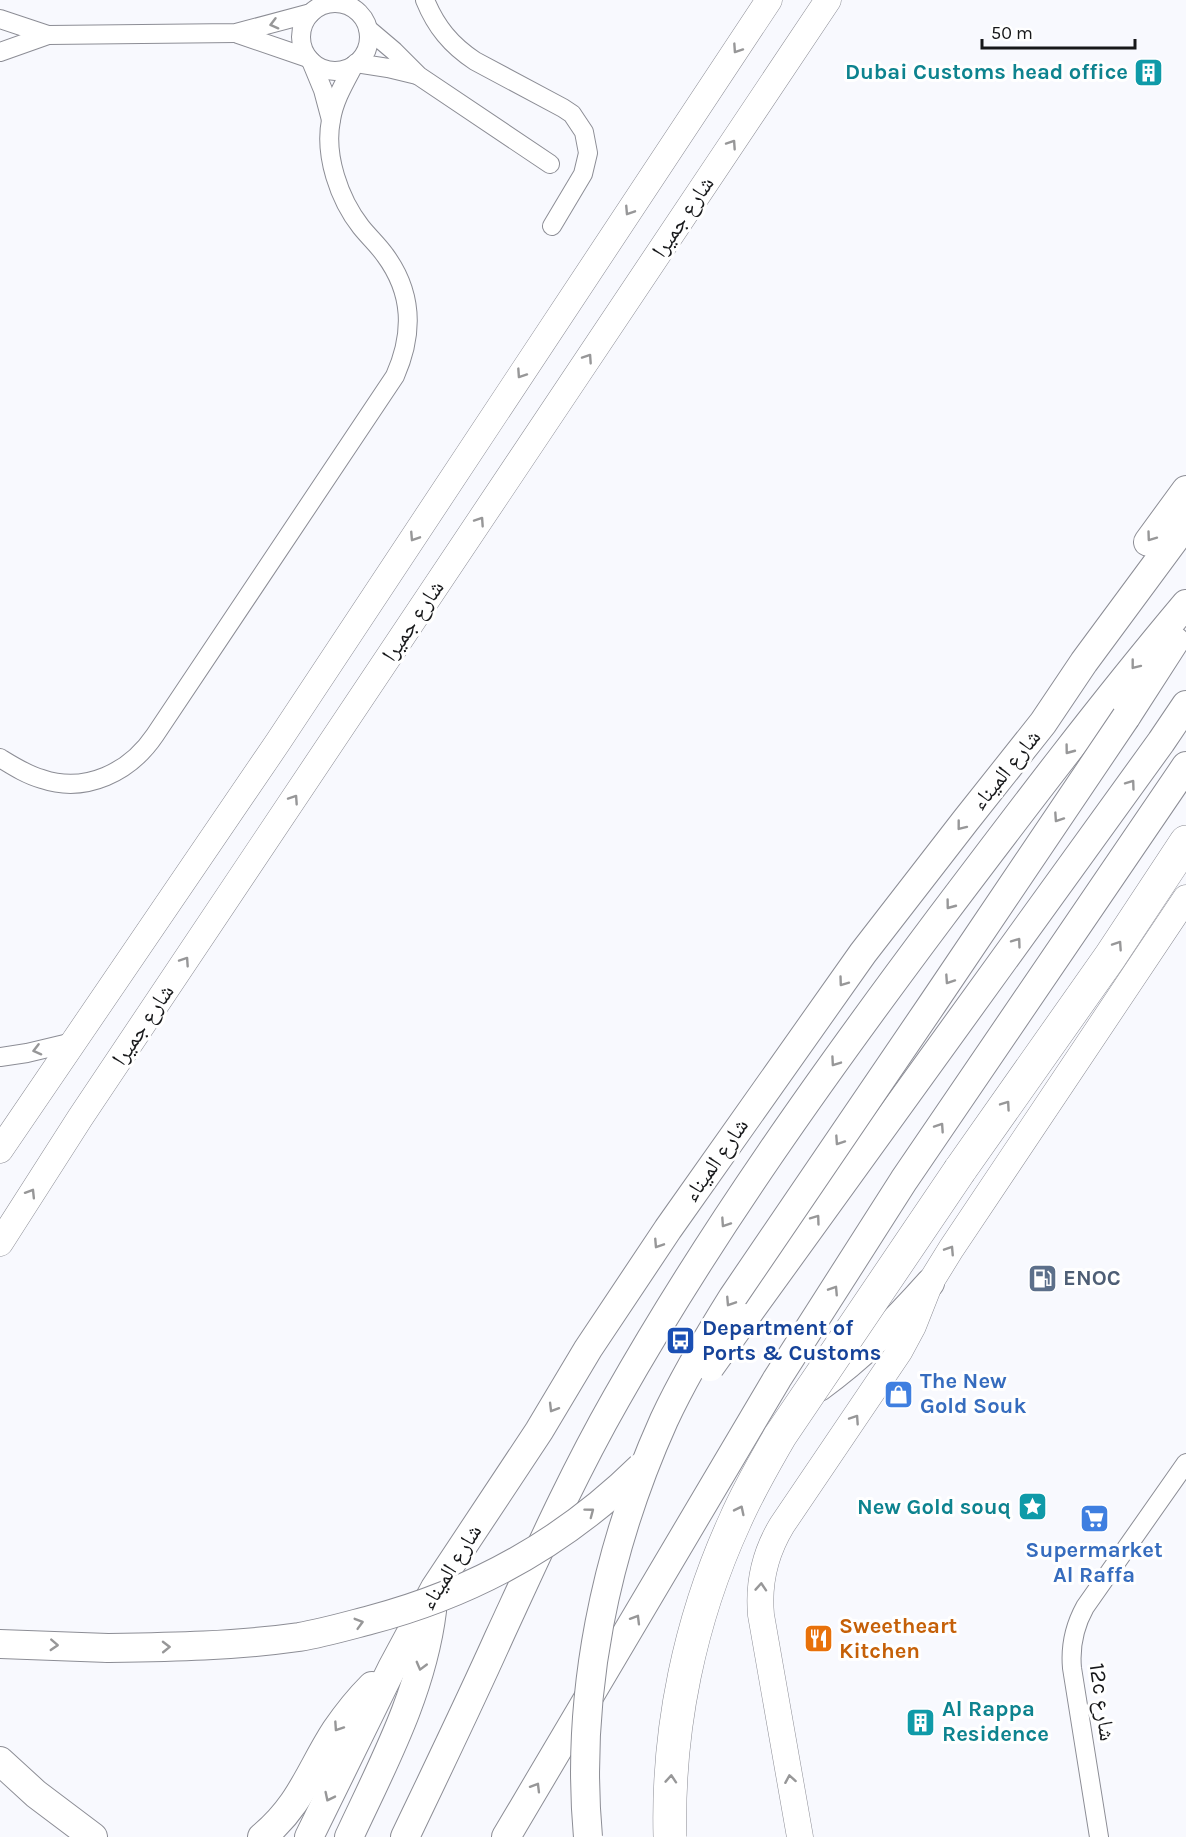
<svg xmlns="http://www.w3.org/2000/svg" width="1186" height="1837" viewBox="0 0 1186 1837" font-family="Karla,'Noto Naskh Arabic',sans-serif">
  <rect width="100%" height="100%" fill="#f8f9fe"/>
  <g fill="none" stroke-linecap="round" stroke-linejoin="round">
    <defs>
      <g id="street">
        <path d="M 425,0 C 436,27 451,45 475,61 L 563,108 L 572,114 L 584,132 L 588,153 L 583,174 L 552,226"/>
        <circle cx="335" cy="37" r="34"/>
        <polyline points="0,19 48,35"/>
        <polyline points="368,29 394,51 419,76 550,164"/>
        <polyline points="238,34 308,58"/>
        <polyline points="0,52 48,35 236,33 311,13"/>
        <polyline points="311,61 323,90 331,120"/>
        <polyline points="356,63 388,68 417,75"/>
        <path d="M 0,758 C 13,766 27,775 42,779 C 86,794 130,772 155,735 L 395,376 C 414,333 413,293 385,255 C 378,245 369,237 361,227 C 339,199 324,155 331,120 C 334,100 345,82 354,65"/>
        <polyline points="0,1057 27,1053 73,1042"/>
        <path d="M 1099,1837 L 1072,1668 C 1070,1646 1074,1627 1085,1607 L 1186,1463"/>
      </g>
      <g id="secondary">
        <polyline points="0,1150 278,742 769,0"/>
        <polyline points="0,1243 80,1118 828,0"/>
        <path d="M 800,1837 L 761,1615 C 758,1582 765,1553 782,1525 L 899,1352 L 913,1326 L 930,1283 L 951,1249 L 1186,898"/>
      </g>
      <g id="primary">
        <polyline points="1148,542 1186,490"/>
        <polyline points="1126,717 1175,641"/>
        <polyline points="745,1318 1161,742 1186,705"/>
        <path d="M 819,1387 C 861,1357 896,1321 930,1283"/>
        <polyline points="0,1644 108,1648"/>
        <polyline points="0,1761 36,1794 93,1837"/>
        <path d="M 262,1837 C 301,1805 310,1770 336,1730 C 347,1714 359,1699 372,1686"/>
        <polyline points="309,1837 392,1668 435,1588 539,1431 588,1349 668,1229 863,953 966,820 1043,723 1084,662 1186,524"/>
        <path d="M 349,1837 C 383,1764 422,1692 432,1611"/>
        <path d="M 405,1837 C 437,1770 469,1704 499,1637 C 536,1557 572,1476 616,1399 C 711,1231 825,1072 941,917 C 1021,811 1101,705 1186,604"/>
        <polyline points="506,1837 777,1379 904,1180 1186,766"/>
      </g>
      <polyline id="highway" points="960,1170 1110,957 1186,842"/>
    </defs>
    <use href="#street" stroke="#8c8d95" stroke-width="20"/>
    <use href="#secondary" stroke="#8c8d95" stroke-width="27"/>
    <use href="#primary" stroke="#8c8d95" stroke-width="30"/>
    <use href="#highway" stroke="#8c8d95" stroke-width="34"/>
    <use href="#street" stroke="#fff" stroke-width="18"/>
    <use href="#secondary" stroke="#fff" stroke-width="26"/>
    <use href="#primary" stroke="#fff" stroke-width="28"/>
    <use href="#highway" stroke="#fff" stroke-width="33"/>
    <defs>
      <g id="primary-bridge">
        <polyline points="710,1367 745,1318"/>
        <path d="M 108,1648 C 171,1647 236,1646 299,1637 C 323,1633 347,1626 370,1620 C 473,1593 565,1542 641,1467"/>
        <path d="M 588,1837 C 575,1695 606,1549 664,1420 C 684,1377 708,1337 733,1297 L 933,1003 L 1126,717"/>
      </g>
      <path id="highway-bridge" d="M 670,1837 C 667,1729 690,1619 735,1521 C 748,1491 764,1464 780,1436 L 960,1170"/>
    </defs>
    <use href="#primary-bridge" stroke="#8c8d95" stroke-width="30" stroke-linecap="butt"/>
    <use href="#highway-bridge" stroke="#8c8d95" stroke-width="34" stroke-linecap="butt"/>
    <use href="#primary-bridge" stroke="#fff" stroke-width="28"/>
    <use href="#highway-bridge" stroke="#fff" stroke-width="33"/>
  </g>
  <defs><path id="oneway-chevron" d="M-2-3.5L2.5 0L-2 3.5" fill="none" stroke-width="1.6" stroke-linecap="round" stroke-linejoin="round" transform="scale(1.5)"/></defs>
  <g stroke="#979798">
    <use href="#oneway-chevron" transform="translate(274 24) rotate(165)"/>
    <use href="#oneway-chevron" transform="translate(737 49) rotate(124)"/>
    <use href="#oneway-chevron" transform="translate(732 144) rotate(-56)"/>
    <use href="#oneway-chevron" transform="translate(629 211) rotate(123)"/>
    <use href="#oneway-chevron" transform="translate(588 358) rotate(-56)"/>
    <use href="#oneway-chevron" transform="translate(521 374) rotate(124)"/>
    <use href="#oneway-chevron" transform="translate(480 521) rotate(-56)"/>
    <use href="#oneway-chevron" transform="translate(414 537) rotate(123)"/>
    <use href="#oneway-chevron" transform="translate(1151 537) rotate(126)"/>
    <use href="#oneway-chevron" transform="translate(1135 665) rotate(128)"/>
    <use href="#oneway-chevron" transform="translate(1069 750) rotate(127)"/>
    <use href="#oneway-chevron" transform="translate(1131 784) rotate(-54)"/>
    <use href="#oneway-chevron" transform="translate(294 799) rotate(-56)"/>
    <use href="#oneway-chevron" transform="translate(1058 818) rotate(124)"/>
    <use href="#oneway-chevron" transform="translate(961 826) rotate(128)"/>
    <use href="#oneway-chevron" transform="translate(950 905) rotate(127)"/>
    <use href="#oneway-chevron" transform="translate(1017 942) rotate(-54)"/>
    <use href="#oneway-chevron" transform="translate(1118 945) rotate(-56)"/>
    <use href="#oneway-chevron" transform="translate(185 961) rotate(-56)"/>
    <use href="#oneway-chevron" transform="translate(949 980) rotate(124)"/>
    <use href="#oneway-chevron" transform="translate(843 982) rotate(126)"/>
    <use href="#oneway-chevron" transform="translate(37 1050) rotate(166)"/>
    <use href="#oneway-chevron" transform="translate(835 1062) rotate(125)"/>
    <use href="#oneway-chevron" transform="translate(1006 1105) rotate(-55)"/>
    <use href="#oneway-chevron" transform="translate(940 1127) rotate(-56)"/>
    <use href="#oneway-chevron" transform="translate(839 1141) rotate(124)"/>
    <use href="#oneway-chevron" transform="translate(31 1193) rotate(-58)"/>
    <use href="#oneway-chevron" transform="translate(816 1219) rotate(-54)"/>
    <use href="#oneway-chevron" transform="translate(725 1223) rotate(124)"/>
    <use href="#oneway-chevron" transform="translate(658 1244) rotate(123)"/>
    <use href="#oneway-chevron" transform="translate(950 1250) rotate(-57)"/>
    <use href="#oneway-chevron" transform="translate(834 1290) rotate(-57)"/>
    <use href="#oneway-chevron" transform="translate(730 1302) rotate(123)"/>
    <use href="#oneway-chevron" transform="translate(553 1408) rotate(121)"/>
    <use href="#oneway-chevron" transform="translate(855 1419) rotate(-56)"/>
    <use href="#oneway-chevron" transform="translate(740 1510) rotate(-64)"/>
    <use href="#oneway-chevron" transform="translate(590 1512) rotate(-37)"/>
    <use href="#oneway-chevron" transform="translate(761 1587) rotate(-86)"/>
    <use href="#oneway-chevron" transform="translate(636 1619) rotate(-59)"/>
    <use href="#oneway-chevron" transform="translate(359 1623) rotate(-16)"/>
    <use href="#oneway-chevron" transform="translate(54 1645) rotate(3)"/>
    <use href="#oneway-chevron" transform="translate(166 1647) rotate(-1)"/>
    <use href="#oneway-chevron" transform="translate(421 1666) rotate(105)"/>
    <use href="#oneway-chevron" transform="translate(338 1727) rotate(124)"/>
    <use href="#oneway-chevron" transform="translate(671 1779) rotate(-86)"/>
    <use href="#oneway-chevron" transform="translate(790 1779) rotate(-100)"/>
    <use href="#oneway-chevron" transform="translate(536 1787) rotate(-59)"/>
    <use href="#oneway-chevron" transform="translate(329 1797) rotate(116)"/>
  </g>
  <defs>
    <symbol id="building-square" viewBox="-11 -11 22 22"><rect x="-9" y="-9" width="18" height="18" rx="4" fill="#0f9aa8" stroke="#fff"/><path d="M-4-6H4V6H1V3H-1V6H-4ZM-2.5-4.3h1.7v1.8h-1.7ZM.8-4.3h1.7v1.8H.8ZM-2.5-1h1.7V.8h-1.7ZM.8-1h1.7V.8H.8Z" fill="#fff"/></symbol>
    <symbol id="fuel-square" viewBox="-11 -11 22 22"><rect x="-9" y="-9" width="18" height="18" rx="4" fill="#5c6f8a" stroke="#fff"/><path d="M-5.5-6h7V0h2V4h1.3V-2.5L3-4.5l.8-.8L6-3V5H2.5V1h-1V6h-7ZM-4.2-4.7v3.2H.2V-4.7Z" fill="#fff"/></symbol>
    <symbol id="bus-square" viewBox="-11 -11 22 22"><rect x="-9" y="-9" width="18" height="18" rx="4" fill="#1a4fb4" stroke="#fff"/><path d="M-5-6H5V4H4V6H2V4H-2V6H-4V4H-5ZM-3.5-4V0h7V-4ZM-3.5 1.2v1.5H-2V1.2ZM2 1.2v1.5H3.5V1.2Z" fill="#fff"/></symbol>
    <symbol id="shop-square" viewBox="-11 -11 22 22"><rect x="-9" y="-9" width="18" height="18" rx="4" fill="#3f7fe0" stroke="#fff"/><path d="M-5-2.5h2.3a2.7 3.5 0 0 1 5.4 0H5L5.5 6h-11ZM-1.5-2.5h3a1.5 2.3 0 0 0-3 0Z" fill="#fff"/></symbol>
    <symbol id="sight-square" viewBox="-11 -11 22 22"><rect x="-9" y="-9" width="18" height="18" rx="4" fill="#0f9aa8" stroke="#fff"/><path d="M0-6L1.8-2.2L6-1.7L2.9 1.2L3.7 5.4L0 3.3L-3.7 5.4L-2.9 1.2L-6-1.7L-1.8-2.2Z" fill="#fff"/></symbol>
    <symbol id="supermarket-square" viewBox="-11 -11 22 22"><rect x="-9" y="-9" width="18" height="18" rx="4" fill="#3f7fe0" stroke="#fff"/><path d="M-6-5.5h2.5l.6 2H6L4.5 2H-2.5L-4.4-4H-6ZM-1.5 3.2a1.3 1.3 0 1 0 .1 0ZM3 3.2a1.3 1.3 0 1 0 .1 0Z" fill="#fff"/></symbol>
    <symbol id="restaurant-square" viewBox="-11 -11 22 22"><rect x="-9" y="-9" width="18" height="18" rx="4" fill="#e8710a" stroke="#fff"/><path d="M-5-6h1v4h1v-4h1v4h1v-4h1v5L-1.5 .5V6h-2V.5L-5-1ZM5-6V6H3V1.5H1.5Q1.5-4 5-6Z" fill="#fff"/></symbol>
  </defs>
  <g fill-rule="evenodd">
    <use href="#building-square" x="1132" y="56" width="33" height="33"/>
    <use href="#fuel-square" x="1026" y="1262" width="33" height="33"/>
    <use href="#bus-square" x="664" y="1324" width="33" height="33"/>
    <use href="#shop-square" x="882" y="1378" width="33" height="33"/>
    <use href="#sight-square" x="1016" y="1490" width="33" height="33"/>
    <use href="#supermarket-square" x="1078" y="1502" width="33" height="33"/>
    <use href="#restaurant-square" x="802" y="1622" width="33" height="33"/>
    <use href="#building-square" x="904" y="1706" width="33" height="33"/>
  </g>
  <g text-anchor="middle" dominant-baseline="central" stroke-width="6" stroke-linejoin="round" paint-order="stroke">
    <g font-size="22" font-weight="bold" fill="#0d838f" stroke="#fff" text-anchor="end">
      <text x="1128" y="72">Dubai Customs head office</text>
      <text x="1011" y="1507">New Gold souq</text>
      <text x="942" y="1709" text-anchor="start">Al Rappa<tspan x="942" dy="25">Residence</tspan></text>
    </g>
    <g font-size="22" fill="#17181a" stroke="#fff">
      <text transform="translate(683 217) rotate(-56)">شارع جميرا</text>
      <text transform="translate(413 621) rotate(-56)">شارع جميرا</text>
      <text transform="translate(1006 770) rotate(-51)">شارع الميناء</text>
      <text transform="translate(143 1025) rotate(-56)">شارع جميرا</text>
      <text transform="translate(716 1160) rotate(-55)">شارع الميناء</text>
      <text transform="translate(451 1567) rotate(-58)">شارع الميناء</text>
      <text transform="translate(1102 1702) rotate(82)">12c شارع</text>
    </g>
    <g font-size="22" font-weight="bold" fill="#4e5e75" stroke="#fff" text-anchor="start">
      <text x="1063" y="1278">ENOC</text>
    </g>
    <g font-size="22" font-weight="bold" fill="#164399" stroke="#fff" text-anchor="start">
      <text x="702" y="1328">Department of<tspan x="702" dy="25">Ports &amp; Customs</tspan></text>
    </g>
    <g font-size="22" font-weight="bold" fill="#366cbe" stroke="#fff" text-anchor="start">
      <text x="920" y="1381">The New<tspan x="920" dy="25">Gold Souk</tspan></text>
      <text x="1094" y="1550" text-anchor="middle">Supermarket<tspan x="1094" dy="25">Al Raffa</tspan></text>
    </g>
    <g font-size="22" font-weight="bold" fill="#c56008" stroke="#fff" text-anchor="start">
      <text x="839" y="1626">Sweetheart<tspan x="839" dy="25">Kitchen</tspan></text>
    </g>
  </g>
  <path d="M982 39v9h153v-9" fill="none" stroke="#17181a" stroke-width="3"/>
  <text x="991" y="39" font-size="18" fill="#17181a" stroke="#ffffff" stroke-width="4.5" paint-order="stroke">50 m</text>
</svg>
